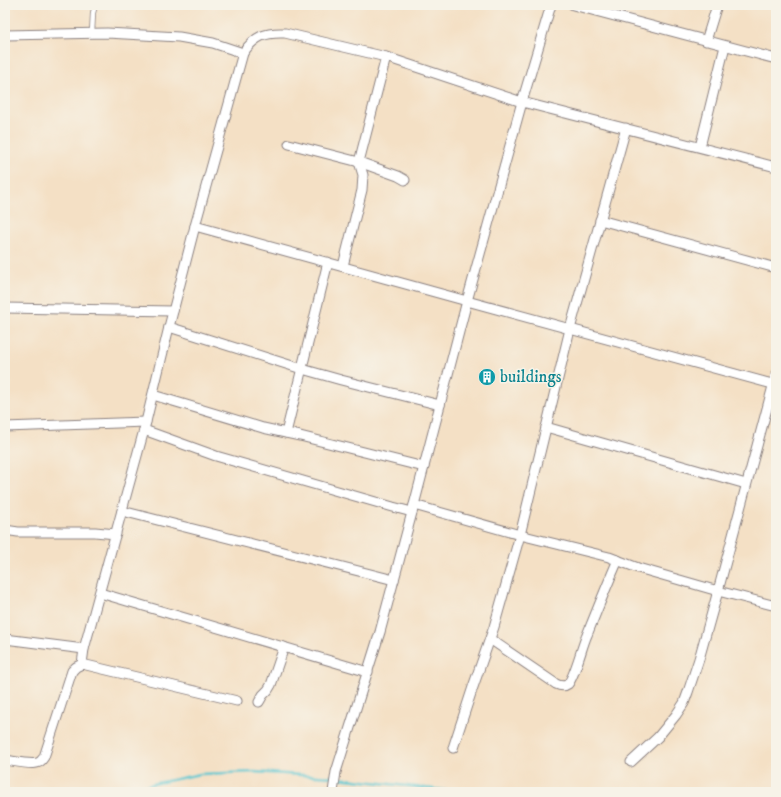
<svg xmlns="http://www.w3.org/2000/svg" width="781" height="797" viewBox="0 0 781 797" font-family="'IM FELL DW Pica',serif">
  <rect width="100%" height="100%" fill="#f7f3e8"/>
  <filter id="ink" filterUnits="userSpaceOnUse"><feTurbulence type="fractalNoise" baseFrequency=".025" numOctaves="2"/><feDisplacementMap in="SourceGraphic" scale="8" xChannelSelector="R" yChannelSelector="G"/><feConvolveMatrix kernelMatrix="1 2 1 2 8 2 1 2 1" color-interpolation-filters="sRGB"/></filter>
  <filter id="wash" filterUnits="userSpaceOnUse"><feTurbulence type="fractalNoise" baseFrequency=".012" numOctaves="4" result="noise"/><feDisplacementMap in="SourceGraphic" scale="16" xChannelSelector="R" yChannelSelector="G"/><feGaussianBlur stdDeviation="0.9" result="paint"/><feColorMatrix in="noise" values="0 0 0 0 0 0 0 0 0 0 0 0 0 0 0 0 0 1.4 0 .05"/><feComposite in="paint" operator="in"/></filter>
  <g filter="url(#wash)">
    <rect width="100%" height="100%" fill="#f4e0c5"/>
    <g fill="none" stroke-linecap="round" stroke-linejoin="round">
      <g stroke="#5bc7d1" stroke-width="2.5">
        <polyline points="338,778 459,792"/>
        <polyline points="115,792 200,774 254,772 333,777"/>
        <polyline points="692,792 708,790 727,792"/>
      </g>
    </g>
  </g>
  <g filter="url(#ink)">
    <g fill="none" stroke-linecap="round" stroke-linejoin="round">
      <defs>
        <polyline id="lane" points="92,33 93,13 95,5"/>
        <g id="street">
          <polyline points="573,5 776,59"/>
          <polyline points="5,35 107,33 179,37 213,43 243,53"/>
          <polyline points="706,41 717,5"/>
          <polyline points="289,144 359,162 398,176 405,180"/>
          <polyline points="700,147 725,46"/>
          <polyline points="600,220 776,268"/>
          <polyline points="195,226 467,301 776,385"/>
          <polyline points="343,266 362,190 363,175 359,162 386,57"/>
          <polyline points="5,308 173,311"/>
          <polyline points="169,327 302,369 341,380 440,405"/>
          <polyline points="153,395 263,428 300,436 424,467"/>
          <polyline points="5,427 146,422"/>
          <polyline points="546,427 746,484"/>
          <polyline points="144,430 216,456 393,507 412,512"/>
          <polyline points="286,433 328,262"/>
          <polyline points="414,505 520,535 609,557 638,568 718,591 776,606"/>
          <polyline points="122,511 394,580"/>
          <polyline points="5,530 18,532 95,532 116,534"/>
          <polyline points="100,593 368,672"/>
          <polyline points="5,639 84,649"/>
          <path d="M 490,639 L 556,684 C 560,686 564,687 568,684 C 575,676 582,646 587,635 C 597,610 607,585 618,560"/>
          <path d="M 82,664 L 84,649 L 144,430 L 169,327 L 195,226 L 243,53 C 255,36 265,32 285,33 L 386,57 L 522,102 L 776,167"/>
          <polyline points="259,702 263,695 268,690 271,685 284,647"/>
          <polyline points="453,748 473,687 494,627 520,535 570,329 626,128"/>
          <path d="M 5,760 C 13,761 30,765 37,763 C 41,762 42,760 44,757 L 72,671 L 76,667 L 82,664 L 195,691 L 237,701"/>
          <polyline points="631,762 658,737 676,715 684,703 688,692 699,659 718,591 776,375"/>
          <polyline points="333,792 336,772 380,632 414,505 467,301 522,102 551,5"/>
        </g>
      </defs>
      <use href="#lane" stroke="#8b8180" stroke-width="6"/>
      <use href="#street" stroke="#8b8180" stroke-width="11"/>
      <use href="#lane" stroke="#fff" stroke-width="4.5"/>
      <use href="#street" stroke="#fff" stroke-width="9"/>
    </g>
  </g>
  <defs>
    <symbol id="building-disc" viewBox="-11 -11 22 22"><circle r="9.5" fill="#0f9aa8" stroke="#f7f3e8"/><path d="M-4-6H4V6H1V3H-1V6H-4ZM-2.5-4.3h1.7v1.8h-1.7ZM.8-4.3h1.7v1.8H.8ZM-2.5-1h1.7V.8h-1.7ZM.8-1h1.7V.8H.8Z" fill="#fff"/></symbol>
  </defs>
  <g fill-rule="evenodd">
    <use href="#building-disc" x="477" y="367" width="20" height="20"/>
  </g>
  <g text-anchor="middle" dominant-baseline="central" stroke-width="3" stroke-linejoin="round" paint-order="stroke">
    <g font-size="17" fill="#0d838f" stroke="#f7f3e8" text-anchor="start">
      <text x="500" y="377">buildings</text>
    </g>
  </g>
  <rect width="781" height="797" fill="none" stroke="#f7f3e8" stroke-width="20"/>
</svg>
